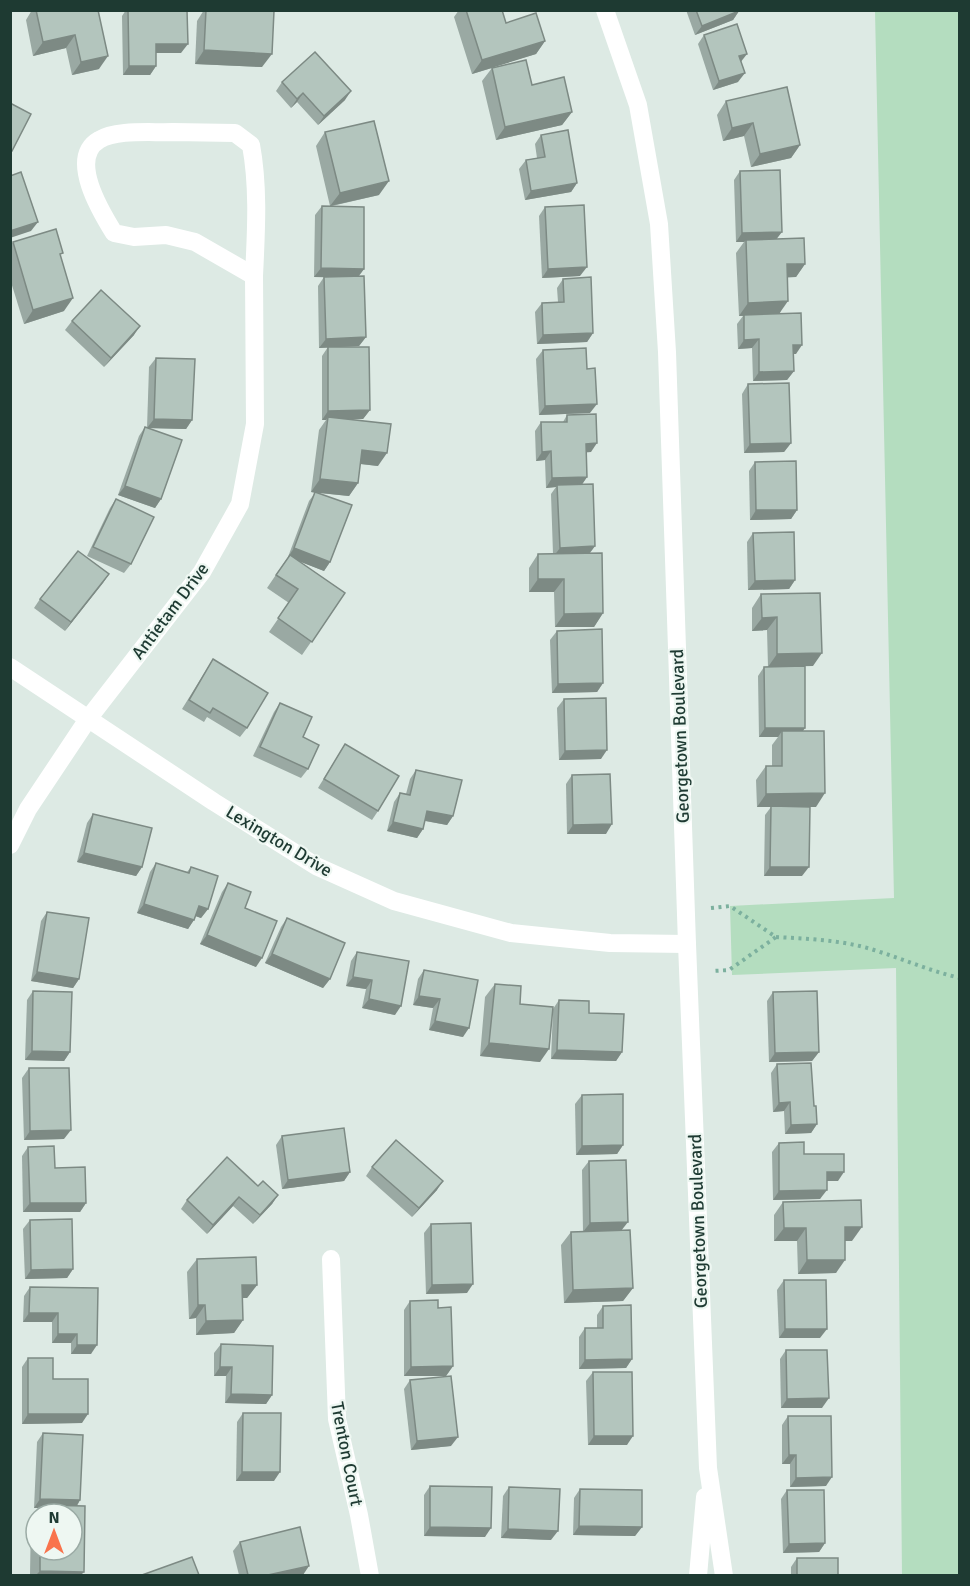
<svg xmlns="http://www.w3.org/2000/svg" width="970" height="1586" viewBox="0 0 970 1586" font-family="Signika,sans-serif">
  <rect width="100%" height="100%" fill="#ddeae4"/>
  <polygon fill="#b4ddbf" points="875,11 959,11 959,1575 902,1575 896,968 732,975 730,906 894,898"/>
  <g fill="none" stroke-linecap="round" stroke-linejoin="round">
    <g stroke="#7cb09e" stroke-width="4" stroke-dasharray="3 4.5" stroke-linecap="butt">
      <polyline points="711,908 730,906 776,937 729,970 713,971"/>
      <path d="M 776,937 C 809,939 843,940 874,950 C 903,959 930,971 960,978"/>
    </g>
    <g stroke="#fff" stroke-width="18">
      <polyline points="605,10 638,105 659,224 667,352 687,944 708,1468 724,1576"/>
      <path d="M 173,132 L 235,133 L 251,145 C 259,188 256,233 254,276 L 195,242 L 166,235 L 134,237 L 114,233 C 101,212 68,158 99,140 C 116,129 153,133 173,132 Z"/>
      <polyline points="10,667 214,802 316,866 394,901 511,933 610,943 687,944"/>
      <polyline points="10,845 28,809 88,719 202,572 240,504 255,424 254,276"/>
      <polyline points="331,1259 337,1419 359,1515 370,1576"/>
      <polyline points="698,1576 705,1497"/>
    </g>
  </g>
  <g fill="#9aa9a3" fill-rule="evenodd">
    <polygon points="32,10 98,10 99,69 72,75 66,48 33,56 26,20"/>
    <polygon points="126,10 187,10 181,53 156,53 156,66 150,75 123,75 122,16"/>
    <polygon points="204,10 274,11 262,67 195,64 197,21"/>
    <polygon points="459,10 502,10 506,23 545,41 536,54 492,67 532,85 572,112 562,125 496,140 482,81 492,68 472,74 454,17"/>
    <polygon points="686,10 739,10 739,11 733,20 695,35"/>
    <polygon points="704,35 741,62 738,82 713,90 698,44"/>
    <polygon points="282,82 345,100 318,125 297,102 291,108 276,91"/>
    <polygon points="726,101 800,145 791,158 751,167 744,136 723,141 717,115"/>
    <polygon points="325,132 379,195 332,206 364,269 359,276 366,337 359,346 319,348 318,286 324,277 314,277 315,215 322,206 330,206 316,146"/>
    <polygon points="541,135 577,183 571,192 525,200 519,169 526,160 537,158 535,144"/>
    <polygon points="740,171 777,239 805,264 796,277 788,277 780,313 796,354 793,354 794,371 787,380 753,381 752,348 738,349 737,324 743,316 739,316 736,253 744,242 736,242 734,180"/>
    <polygon points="545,207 580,276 542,278 539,216"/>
    <polygon points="13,242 60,257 64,311 24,324 10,279 10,246"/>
    <polygon points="563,279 593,333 587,342 537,344 535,312 542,303 558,302 557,288"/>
    <polygon points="72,321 134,335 104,367 65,330"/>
    <polygon points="328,347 370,410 363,419 352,419 378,466 360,464 358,483 349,496 319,493 330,562 324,571 299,561 345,593 302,655 269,632 289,603 267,588 288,557 309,501 315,493 311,492 319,430 326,420 322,420 322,356"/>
    <polygon points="543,350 590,413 539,415 536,359"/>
    <polygon points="156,358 192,420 186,429 147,428 149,367"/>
    <polygon points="748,384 791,443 784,452 744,453 742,394"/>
    <polygon points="567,415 591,452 586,452 587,477 582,484 595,546 590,553 603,613 594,627 555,627 554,592 529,592 529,568 538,554 553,554 551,494 556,487 546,488 545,460 536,461 535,431 541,422 563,422"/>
    <polygon points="145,427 161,499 155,508 118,495 139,436"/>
    <polygon points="755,462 797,510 791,519 750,520 749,471"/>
    <polygon points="116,499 131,564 124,573 87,556 110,508"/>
    <polygon points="753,533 795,580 789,589 748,590 747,542"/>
    <polygon points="109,574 65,631 34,608 40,599"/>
    <polygon points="761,594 813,666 804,666 803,731 816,807 794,807 802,876 764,876 765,815 771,807 757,807 756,780 766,766 772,766 772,745 778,737 759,737 758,676 764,667 768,667 767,630 752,631 752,608"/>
    <polygon points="557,631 603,683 597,692 552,693 550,640"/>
    <polygon points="213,659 247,728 240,737 207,717 204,722 182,709"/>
    <polygon points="564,699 601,759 559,760 557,708"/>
    <polygon points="280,703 303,737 308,769 301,778 253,756 274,712"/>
    <polygon points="345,744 378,811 372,820 318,788"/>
    <polygon points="416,770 453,816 447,825 425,821 423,829 417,838 387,831 394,802 400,793 406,794 410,779"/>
    <polygon points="572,775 606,834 567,834 566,784"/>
    <polygon points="93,814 142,867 136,876 77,862 87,823"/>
    <polygon points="156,863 187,872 191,867 208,909 201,918 196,916 188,929 137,913 150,872"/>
    <polygon points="228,883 245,908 256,967 200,944 222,892"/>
    <polygon points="47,912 79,979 73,988 31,981 41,921"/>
    <polygon points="287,918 330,979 323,988 265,963 281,927"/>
    <polygon points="357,952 395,1015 362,1008 366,989 346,986 351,961"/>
    <polygon points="424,970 463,1037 429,1030 433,1008 413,1005 418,979"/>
    <polygon points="495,984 520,1004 553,1009 559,1000 589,1013 622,1052 616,1061 551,1059 553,1010 540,1062 480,1056 485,997"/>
    <polygon points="33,991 70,1052 64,1061 25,1060 27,1000"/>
    <polygon points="773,992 819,1052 812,1061 769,1062 767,1001"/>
    <polygon points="777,1064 814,1106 817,1124 811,1133 785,1134 784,1111 773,1112 771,1073"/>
    <polygon points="29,1068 64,1139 24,1140 22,1078"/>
    <polygon points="582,1095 623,1145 617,1154 576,1155 575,1104"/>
    <polygon points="282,1136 350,1172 344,1181 282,1189 276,1145"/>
    <polygon points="779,1143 804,1154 838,1181 827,1181 820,1199 773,1200 772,1152"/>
    <polygon points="28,1147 55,1168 86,1203 80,1212 23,1212 22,1156"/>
    <polygon points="589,1161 622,1230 633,1288 623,1301 564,1303 561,1245 571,1232 583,1232 582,1170"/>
    <polygon points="372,1167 437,1190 412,1217 366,1176"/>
    <polygon points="258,1186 278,1195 272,1204 253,1224 233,1206 207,1234 181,1209 187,1200"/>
    <polygon points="783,1202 852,1241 845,1241 836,1273 798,1274 797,1241 774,1241 774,1215"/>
    <polygon points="30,1220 73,1269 67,1278 25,1279 23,1229"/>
    <polygon points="431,1224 467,1293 426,1294 424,1233"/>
    <polygon points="197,1259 257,1285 247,1298 242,1298 243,1320 234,1333 196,1335 196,1318 189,1319 187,1272"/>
    <polygon points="784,1280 820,1338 779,1338 777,1290"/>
    <polygon points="30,1287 98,1288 91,1354 71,1354 71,1343 52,1343 52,1322 23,1322 24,1296"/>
    <polygon points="410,1301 453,1366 446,1376 404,1376 404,1310"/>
    <polygon points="603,1306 632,1359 626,1368 579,1369 579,1337 585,1328 597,1328 597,1315"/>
    <polygon points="221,1344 272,1395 266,1404 225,1403 226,1376 214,1376 214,1353"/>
    <polygon points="786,1350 822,1408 781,1408 780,1359"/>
    <polygon points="28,1358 53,1379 82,1423 22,1424 22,1367"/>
    <polygon points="593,1372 627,1445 588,1445 586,1381"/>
    <polygon points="410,1380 451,1446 411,1450 404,1389"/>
    <polygon points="243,1413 274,1481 236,1481 237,1422"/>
    <polygon points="788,1416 826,1486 790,1487 790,1464 782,1464 782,1425"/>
    <path d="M 43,1433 L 80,1500 L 77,1506 L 81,1575 L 30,1575 L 31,1518 L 38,1508 L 34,1508 L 37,1442 ZM 36,1514 L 72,1514 L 72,1550 L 36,1550 Z"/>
    <polygon points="430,1486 485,1537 424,1536 424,1495"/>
    <polygon points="509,1487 551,1540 501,1538 503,1496"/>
    <polygon points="580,1489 642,1527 635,1536 573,1535 574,1498"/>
    <polygon points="787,1490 825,1543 819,1552 783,1553 781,1499"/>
    <polygon points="240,1542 303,1575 239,1575 233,1551"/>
    <polygon points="797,1558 838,1575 791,1575 791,1567"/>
  </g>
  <g fill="#7d8a84">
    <polygon points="739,11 733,20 695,35 702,26"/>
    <polygon points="75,35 66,48 33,56 43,42"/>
    <polygon points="545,41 536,54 472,74 482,60"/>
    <polygon points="156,44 188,44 181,53 149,53"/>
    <polygon points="204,50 272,54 262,67 195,64"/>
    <polygon points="747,54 740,63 739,56"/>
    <polygon points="108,56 99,69 72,75 81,62"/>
    <polygon points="129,66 156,66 150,75 123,75"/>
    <polygon points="745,73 738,82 713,90 719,81"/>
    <polygon points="351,91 345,100 318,125 324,116"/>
    <polygon points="303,93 297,102 291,108 297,99"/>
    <polygon points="572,112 562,125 496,140 505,127"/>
    <polygon points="753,123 744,136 723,141 732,128"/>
    <polygon points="800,145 791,158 751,167 760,154"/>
    <polygon points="389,181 379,195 330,206 340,193"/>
    <polygon points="577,183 571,192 525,200 531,191"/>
    <polygon points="38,222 31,231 10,238 10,231"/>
    <polygon points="782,232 775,241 746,240 744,242 736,242 742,233"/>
    <polygon points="787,264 805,264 796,277 778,278"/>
    <polygon points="587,267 580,276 542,278 548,269"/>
    <polygon points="321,268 364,269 357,278 314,277"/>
    <polygon points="73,298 64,311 24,324 33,310"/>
    <polygon points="788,301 779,314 739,316 748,303"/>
    <polygon points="140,326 134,335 104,367 111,358"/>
    <polygon points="593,333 587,342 537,344 543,335"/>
    <polygon points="366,337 359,346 319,348 326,339"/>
    <polygon points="759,339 752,348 738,349 744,340"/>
    <polygon points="793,345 802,345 796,354 787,354"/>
    <polygon points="794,371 787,380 753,381 759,372"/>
    <polygon points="597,404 590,413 539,415 545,406"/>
    <polygon points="370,410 363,419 328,420 328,417 326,420 322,420 328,411"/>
    <polygon points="154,419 192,420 186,429 147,428"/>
    <polygon points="597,443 591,452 580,453 586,444"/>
    <polygon points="791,443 784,452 744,453 750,444"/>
    <polygon points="362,450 387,453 378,466 353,463"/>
    <polygon points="551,451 545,460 536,461 542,452"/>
    <polygon points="587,477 581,486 557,485 556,487 546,488 552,478"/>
    <polygon points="320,479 358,483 349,496 311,492"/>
    <polygon points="125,486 161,499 155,508 118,495"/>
    <polygon points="756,510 797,510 791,519 750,520"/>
    <polygon points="595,546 588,555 553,557 560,548"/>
    <polygon points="294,548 330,562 324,571 288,557"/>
    <polygon points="109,574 103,583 65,631 71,622"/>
    <polygon points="538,579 564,579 554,592 529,592"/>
    <polygon points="795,580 789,589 748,590 755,581"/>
    <polygon points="603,613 594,627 555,627 564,614"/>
    <polygon points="777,617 767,630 752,631 762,618"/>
    <polygon points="822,653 813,666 768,667 777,654"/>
    <polygon points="603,683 597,692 552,693 558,684"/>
    <polygon points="765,728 805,728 799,737 782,731 778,737 759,737"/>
    <polygon points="607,750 601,759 559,760 565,751"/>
    <polygon points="825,793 816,807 757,807 766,794"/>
    <polygon points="427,811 453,816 447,825 421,820"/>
    <polygon points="393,822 423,829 417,838 387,831"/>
    <polygon points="612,824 606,834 567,834 573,825"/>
    <polygon points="84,853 142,867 136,876 77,862"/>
    <polygon points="770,867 809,867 802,876 764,876"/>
    <polygon points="144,904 194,920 188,929 137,913"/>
    <polygon points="199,906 208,909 201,918 192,915"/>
    <polygon points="207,935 262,958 256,967 200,944"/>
    <polygon points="272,954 330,979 323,988 265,963"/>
    <polygon points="37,972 79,979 73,988 31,981"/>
    <polygon points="353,977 372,980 366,989 346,986"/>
    <polygon points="419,996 440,999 433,1008 413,1005"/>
    <polygon points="369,999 401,1006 395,1015 362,1008"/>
    <polygon points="435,1021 469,1028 463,1037 429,1030"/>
    <polygon points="489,1043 549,1049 540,1062 480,1056"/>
    <polygon points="557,1050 622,1052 616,1061 551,1059"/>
    <polygon points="32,1051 70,1052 64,1061 25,1060"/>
    <polygon points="819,1052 812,1061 769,1062 775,1053"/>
    <polygon points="790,1102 784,1111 773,1112 779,1103"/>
    <polygon points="817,1124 811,1133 785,1134 791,1125"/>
    <polygon points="71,1130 64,1139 24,1140 30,1131"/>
    <polygon points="623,1145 617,1154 576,1155 582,1146"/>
    <polygon points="350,1172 344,1181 282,1189 288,1180"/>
    <polygon points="827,1172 844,1172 838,1181 820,1181"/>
    <polygon points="443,1181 437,1190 412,1217 419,1208"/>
    <polygon points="827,1190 820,1199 773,1200 779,1191"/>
    <polygon points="278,1195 272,1204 253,1224 260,1215"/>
    <polygon points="239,1197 233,1206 207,1234 213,1225"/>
    <polygon points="30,1203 86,1203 80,1212 23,1212"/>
    <polygon points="628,1222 621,1231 583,1232 590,1223"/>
    <polygon points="845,1227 862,1227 852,1241 835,1241"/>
    <polygon points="784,1228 806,1228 797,1241 774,1241"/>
    <polygon points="807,1260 845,1260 836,1273 798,1274"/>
    <polygon points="73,1269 67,1278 25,1279 31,1270"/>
    <polygon points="473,1284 467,1293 426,1294 432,1285"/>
    <polygon points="242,1285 257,1285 247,1298 233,1298"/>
    <polygon points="633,1288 623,1301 564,1303 573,1290"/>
    <polygon points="198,1305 205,1305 196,1318 189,1319"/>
    <polygon points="29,1313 58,1313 52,1322 23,1322"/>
    <polygon points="243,1320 234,1333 196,1335 206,1321"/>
    <polygon points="785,1329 827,1329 820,1338 779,1338"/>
    <polygon points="58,1334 77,1334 71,1343 52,1343"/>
    <polygon points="77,1345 97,1345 91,1354 71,1354"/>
    <polygon points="632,1359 626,1368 579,1369 585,1360"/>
    <polygon points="453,1366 446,1376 404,1376 411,1367"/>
    <polygon points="220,1367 232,1367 226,1376 214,1376"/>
    <polygon points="231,1394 272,1395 266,1404 225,1403"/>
    <polygon points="829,1398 822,1408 781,1408 787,1399"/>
    <polygon points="28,1414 88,1414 82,1423 22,1424"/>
    <polygon points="594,1436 633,1436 627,1445 588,1445"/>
    <polygon points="458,1437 451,1446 411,1450 417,1441"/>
    <polygon points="789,1455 796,1455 790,1464 782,1464"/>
    <polygon points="242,1472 280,1472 274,1481 236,1481"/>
    <polygon points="832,1477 826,1486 790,1487 796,1478"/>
    <polygon points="40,1499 80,1500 74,1510 40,1505 38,1508 34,1508"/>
    <polygon points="579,1526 642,1527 635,1536 573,1535"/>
    <polygon points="430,1527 491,1528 485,1537 424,1536"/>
    <polygon points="508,1529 558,1531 551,1540 501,1538"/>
    <polygon points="825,1543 819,1552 783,1553 789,1544"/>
    <polygon points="309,1566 303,1575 268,1575"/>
    <polygon points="40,1571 84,1572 81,1575 36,1575"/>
  </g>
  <g fill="#b3c5bd" stroke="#7d8a84" stroke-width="1.5">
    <polygon points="36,10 98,10 108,56 81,62 75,35 43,42"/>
    <polygon points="128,10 187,10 188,44 156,44 156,66 129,66"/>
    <polygon points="206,10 274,11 272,54 204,50"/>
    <polygon points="466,10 502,10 506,23 536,13 545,41 482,60"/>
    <polygon points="696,10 739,10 739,11 702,26"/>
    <polygon points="737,24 747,54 739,56 745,73 719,81 704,35"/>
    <polygon points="315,52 351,91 324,116 303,93 297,99 282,82"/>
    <polygon points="526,60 532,85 564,77 572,112 505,127 492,68"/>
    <polygon points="787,87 800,145 760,154 753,123 732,128 726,101"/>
    <polygon points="10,103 31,114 12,151 10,150"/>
    <polygon points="374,121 389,181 340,193 325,132"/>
    <polygon points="568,130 577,183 531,191 526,160 545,157 541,135"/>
    <polygon points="780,170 782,232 742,233 740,171"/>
    <polygon points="21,172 38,222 10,231 10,176"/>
    <polygon points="584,205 587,267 548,269 545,207"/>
    <polygon points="322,206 364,207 364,269 321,268"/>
    <polygon points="56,229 63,253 60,254 73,298 33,310 13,242"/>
    <polygon points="804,238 805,264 787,264 788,301 748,303 746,240"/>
    <polygon points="364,276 366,337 326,339 324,277"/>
    <polygon points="591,277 593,333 543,335 542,303 564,302 563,279"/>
    <polygon points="101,290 140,326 111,358 72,321"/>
    <polygon points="801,313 802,345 793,345 794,371 759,372 759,339 744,340 744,315"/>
    <polygon points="328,347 369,347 370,410 328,411"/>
    <polygon points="586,348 587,369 595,368 597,404 545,406 543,350"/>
    <polygon points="156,358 195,359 192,420 154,419"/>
    <polygon points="789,383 791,443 750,444 748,384"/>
    <polygon points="596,414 597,443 586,444 587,477 552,478 551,451 542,452 541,422 567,422 567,415"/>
    <polygon points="328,417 391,424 387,453 362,450 358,483 320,479"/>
    <polygon points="145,427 182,440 161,499 125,486"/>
    <polygon points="796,461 797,510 756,510 755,462"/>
    <polygon points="593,484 595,546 560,548 557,485"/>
    <polygon points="315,492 352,505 330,562 294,548"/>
    <polygon points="116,499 154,517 131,564 93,547"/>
    <polygon points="794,532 795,580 755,581 753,533"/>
    <polygon points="78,551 109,574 71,622 40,599"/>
    <polygon points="602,553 603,613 564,614 564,579 538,579 538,554"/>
    <polygon points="290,555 345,593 312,642 278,618 298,589 276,575"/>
    <polygon points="820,593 822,653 777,654 777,617 762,618 761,594"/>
    <polygon points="602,629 603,683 558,684 557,631"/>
    <polygon points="213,659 268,693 247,728 213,708 210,713 189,700"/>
    <polygon points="805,666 805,728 765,728 764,667"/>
    <polygon points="606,698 607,750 565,751 564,699"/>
    <polygon points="280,703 312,717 303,737 319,745 308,769 260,747"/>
    <polygon points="782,731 824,731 825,793 766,794 766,766 782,766"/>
    <polygon points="345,744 399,776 378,811 324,779"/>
    <polygon points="416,770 462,780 453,816 427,811 423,829 393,822 400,793 410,795"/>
    <polygon points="610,774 612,824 573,825 572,775"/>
    <polygon points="771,806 810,807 809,867 770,867"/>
    <polygon points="93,814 152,828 142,867 84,853"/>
    <polygon points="156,863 189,873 191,867 218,876 208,909 199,906 194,920 144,904"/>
    <polygon points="228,883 251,892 245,908 277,921 262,958 207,935"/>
    <polygon points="47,912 89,918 79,979 37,972"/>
    <polygon points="287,918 345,943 330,979 272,954"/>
    <polygon points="357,952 409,961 401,1006 369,999 372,980 353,977"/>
    <polygon points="424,970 478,980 469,1028 435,1021 440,999 419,996"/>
    <polygon points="495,984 521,986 520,1004 553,1007 549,1049 489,1043"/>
    <polygon points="33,991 72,992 70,1052 32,1051"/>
    <polygon points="817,991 819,1052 775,1053 773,992"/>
    <polygon points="559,1000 589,1001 589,1013 624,1014 622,1052 557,1050"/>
    <polygon points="811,1063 814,1106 816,1106 817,1124 791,1125 790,1102 779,1103 777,1064"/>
    <polygon points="29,1068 69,1068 71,1130 30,1131"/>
    <polygon points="623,1094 623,1145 582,1146 582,1095"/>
    <polygon points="344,1128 350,1172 288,1180 282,1136"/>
    <polygon points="396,1140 443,1181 419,1208 372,1167"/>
    <polygon points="804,1142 804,1154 844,1154 844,1172 827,1172 827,1190 779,1191 779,1143"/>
    <polygon points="54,1146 55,1168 85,1167 86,1203 30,1203 28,1147"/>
    <polygon points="227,1157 258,1186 263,1181 278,1195 260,1215 239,1197 213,1225 187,1200"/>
    <polygon points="626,1160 628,1222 590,1223 589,1161"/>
    <polygon points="861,1200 862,1227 845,1227 845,1260 807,1260 806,1228 784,1228 783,1202"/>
    <polygon points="72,1219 73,1269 31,1270 30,1220"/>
    <polygon points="471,1223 473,1284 432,1285 431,1224"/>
    <polygon points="630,1230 633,1288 573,1290 571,1232"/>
    <polygon points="256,1257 257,1285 242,1285 243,1320 206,1321 205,1305 198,1305 197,1259"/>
    <polygon points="784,1280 826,1280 827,1329 785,1329"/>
    <polygon points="30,1287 98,1288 97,1345 77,1345 77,1334 58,1334 58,1313 29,1313"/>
    <polygon points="438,1300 438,1308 451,1307 453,1366 411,1367 410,1301"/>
    <polygon points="631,1305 632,1359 585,1360 585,1328 603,1328 603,1306"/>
    <polygon points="221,1344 273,1346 272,1395 231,1394 232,1367 220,1367"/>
    <polygon points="786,1350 827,1350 829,1398 787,1399"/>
    <polygon points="28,1358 53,1358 53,1379 88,1379 88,1414 28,1414"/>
    <polygon points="593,1372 632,1372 633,1436 594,1436"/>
    <polygon points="451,1376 458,1437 417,1441 410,1380"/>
    <polygon points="243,1413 281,1413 280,1472 242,1472"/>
    <polygon points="788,1416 831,1416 832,1477 796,1478 796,1455 789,1455"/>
    <polygon points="43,1433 83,1435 80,1500 40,1499"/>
    <polygon points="430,1486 492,1487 491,1528 430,1527"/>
    <polygon points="509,1487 560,1489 558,1531 508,1529"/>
    <polygon points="580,1489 642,1490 642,1527 579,1526"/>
    <polygon points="787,1490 824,1490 825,1543 789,1544"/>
    <polygon points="40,1505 85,1506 84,1572 40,1571 40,1550 72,1550 72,1514 40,1514"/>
    <polygon points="300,1527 309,1566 268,1575 248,1575 240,1542"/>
    <polygon points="192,1557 199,1575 142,1575"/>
    <rect x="797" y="1558" width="41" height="17"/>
  </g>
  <g text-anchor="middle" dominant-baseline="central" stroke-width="4.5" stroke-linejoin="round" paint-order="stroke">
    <g font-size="18" fill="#1e3a32" stroke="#eef7f2">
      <text transform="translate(170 611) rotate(-53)">Antietam Drive</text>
      <text transform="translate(680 736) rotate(-92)">Georgetown Boulevard</text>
      <text transform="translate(279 841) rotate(31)">Lexington Drive</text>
      <text transform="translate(698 1221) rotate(-92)">Georgetown Boulevard</text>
      <text transform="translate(347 1454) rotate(79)">Trenton Court</text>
    </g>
  </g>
  <rect width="970" height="1586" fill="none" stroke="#1e3a32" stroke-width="24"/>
  <g transform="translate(54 1532)"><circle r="28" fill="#eef7f2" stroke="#9baba5" stroke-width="1.5"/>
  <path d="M0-4.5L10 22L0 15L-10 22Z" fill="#f9734c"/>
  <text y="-9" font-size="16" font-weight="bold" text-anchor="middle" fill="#1e3a32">N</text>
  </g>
</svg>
